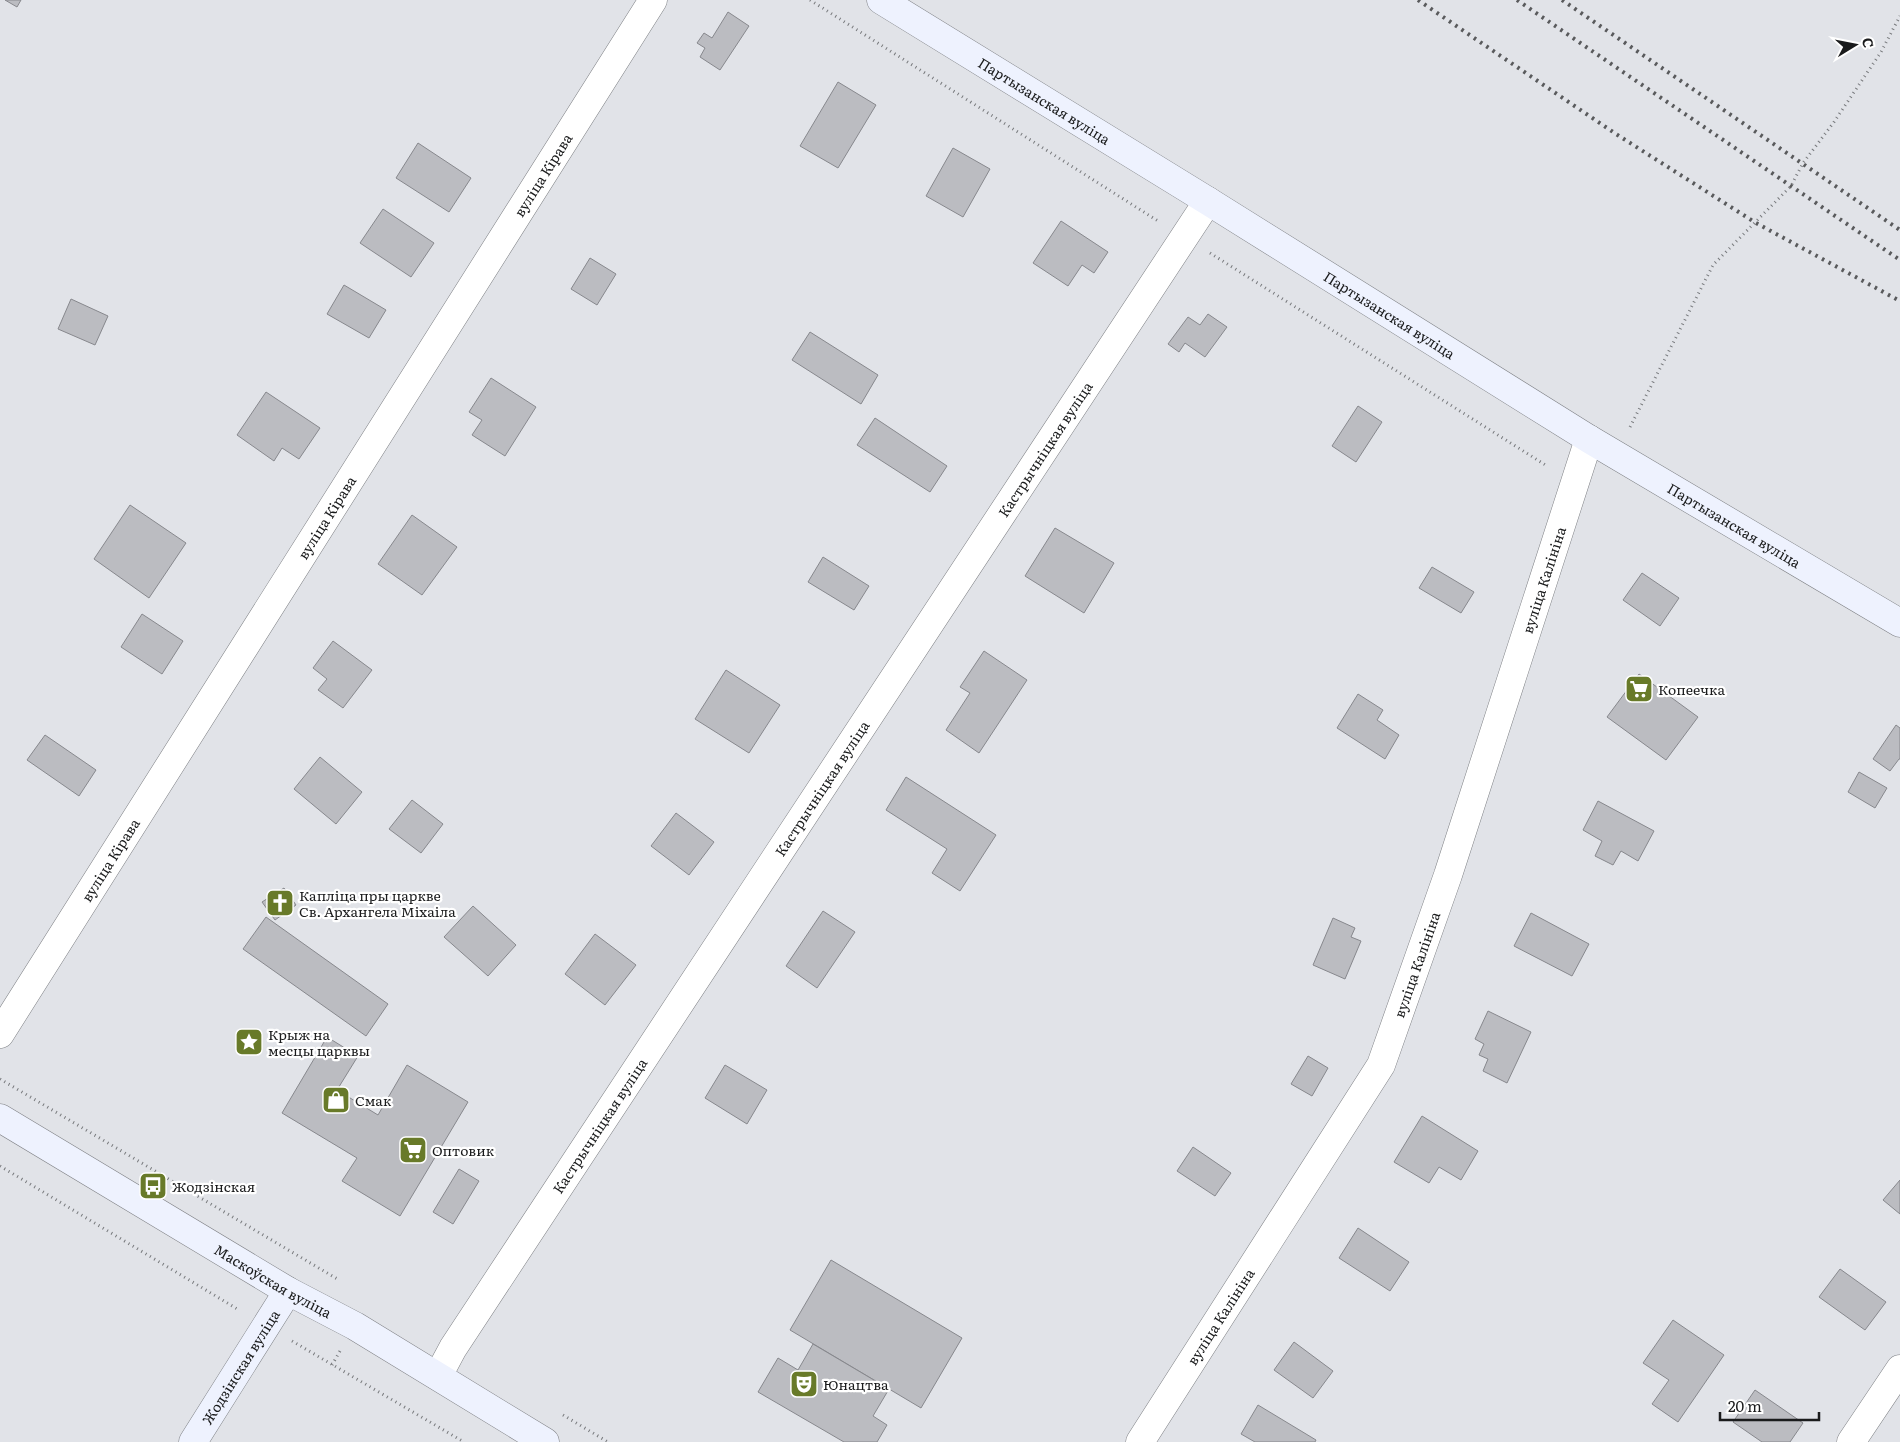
<svg xmlns="http://www.w3.org/2000/svg" width="1900" height="1442" viewBox="0 0 1900 1442" font-family="Literata,serif">
  <rect width="100%" height="100%" fill="#e1e3e8"/>
  <g fill="#bbbcc1" stroke="#87888d">
    <polygon points="5,0 21,0 17,7"/>
    <polygon points="728,12 749,26 720,70 700,57 705,48 697,43 704,33 712,38"/>
    <polygon points="838,82 876,105 838,168 800,146"/>
    <polygon points="418,143 471,178 449,212 396,178"/>
    <polygon points="953,148 990,169 963,217 926,196"/>
    <polygon points="383,209 434,243 411,277 360,243"/>
    <polygon points="1061,221 1108,252 1094,273 1082,265 1068,286 1033,263"/>
    <polygon points="590,258 616,274 597,305 571,289"/>
    <polygon points="344,285 386,310 369,338 327,314"/>
    <polygon points="71,299 108,316 95,345 58,329"/>
    <polygon points="1208,314 1227,327 1205,357 1185,343 1179,352 1168,344 1188,317 1200,325"/>
    <polygon points="810,332 878,375 861,404 792,360"/>
    <polygon points="491,378 536,407 505,456 472,435 482,420 469,412"/>
    <polygon points="266,392 320,428 299,459 282,448 274,461 237,435"/>
    <polygon points="1358,406 1382,422 1356,462 1332,446"/>
    <polygon points="875,418 947,466 930,492 857,445"/>
    <polygon points="130,505 186,543 149,598 94,559"/>
    <polygon points="412,515 457,547 422,595 378,564"/>
    <polygon points="1055,528 1114,563 1084,613 1025,576"/>
    <polygon points="823,557 869,586 854,610 808,582"/>
    <polygon points="1432,567 1474,592 1461,613 1419,588"/>
    <polygon points="1642,573 1679,598 1660,626 1623,600"/>
    <polygon points="142,614 183,641 162,674 121,647"/>
    <polygon points="333,641 372,670 343,708 318,690 327,679 313,668"/>
    <polygon points="984,651 1027,680 979,753 946,730 970,693 960,687"/>
    <polygon points="726,670 780,705 749,753 695,719"/>
    <polygon points="1639,674 1698,717 1666,760 1607,717"/>
    <polygon points="1358,694 1383,710 1377,720 1399,735 1385,759 1337,728"/>
    <polygon points="1896,725 1900,728 1900,759 1899,759 1890,771 1873,759"/>
    <polygon points="45,735 96,770 79,796 27,760"/>
    <polygon points="320,757 362,792 336,824 294,789"/>
    <polygon points="1859,772 1887,788 1875,808 1848,792"/>
    <polygon points="906,777 996,835 960,891 932,873 947,849 886,810"/>
    <polygon points="412,800 443,824 421,853 389,829"/>
    <polygon points="1598,801 1654,831 1638,861 1621,851 1613,865 1595,856 1602,841 1583,830"/>
    <polygon points="676,813 714,842 689,875 651,846"/>
    <polygon points="284,888 296,905 275,920 262,902"/>
    <polygon points="473,906 516,945 488,976 444,937"/>
    <polygon points="823,911 855,932 817,988 786,966"/>
    <polygon points="1531,913 1589,944 1572,976 1514,946"/>
    <polygon points="266,917 388,1004 366,1036 243,949"/>
    <polygon points="1333,918 1355,928 1351,937 1361,941 1345,979 1313,965"/>
    <polygon points="595,934 636,965 605,1005 565,974"/>
    <polygon points="1488,1011 1531,1032 1507,1083 1483,1071 1488,1059 1479,1055 1484,1044 1475,1039"/>
    <polygon points="327,1037 358,1056 337,1090 378,1115 407,1065 468,1102 400,1216 342,1181 357,1158 282,1113"/>
    <polygon points="1308,1056 1328,1068 1312,1096 1291,1084"/>
    <polygon points="725,1065 767,1090 747,1124 705,1098"/>
    <polygon points="1422,1116 1478,1151 1461,1180 1439,1167 1429,1183 1394,1162"/>
    <polygon points="1193,1147 1231,1173 1215,1196 1177,1171"/>
    <polygon points="459,1169 479,1181 453,1224 433,1212"/>
    <polygon points="1900,1180 1900,1214 1883,1200"/>
    <polygon points="1358,1228 1409,1262 1390,1291 1339,1258"/>
    <polygon points="831,1260 962,1338 921,1408 790,1330"/>
    <polygon points="1840,1269 1886,1302 1865,1330 1819,1297"/>
    <polygon points="1673,1320 1724,1355 1678,1422 1652,1404 1669,1380 1643,1363"/>
    <polygon points="1294,1342 1333,1371 1313,1398 1274,1370"/>
    <polygon points="813,1344 889,1389 873,1416 887,1425 877,1442 844,1442 758,1392 778,1358 798,1370"/>
    <polygon points="1755,1390 1803,1423 1790,1442 1762,1442 1733,1422"/>
    <polygon points="1258,1405 1316,1440 1315,1442 1255,1442 1241,1434"/>
  </g>
  <g fill="none" stroke-linecap="round" stroke-linejoin="round">
    <defs>
      <g id="street">
        <path id="s1" d="M 0,1034 L 653,0"/>
        <path id="s2" d="M 438,1376 L 453,1348 L 1208,201"/>
        <path id="s3" d="M 1140,1442 L 1381,1065 L 1448,875 L 1589,439"/>
        <polyline points="1851,1442 1900,1369"/>
      </g>
      <g id="secondary">
        <path id="s4" d="M 881,0 L 1208,201 L 1589,439 L 1900,623"/>
        <path id="s5" d="M 0,1118 L 288,1291 L 355,1326 L 545,1442"/>
        <path id="s6" d="M 193,1442 L 288,1291"/>
      </g>
    </defs>
    <use href="#street" stroke="#7f8185" stroke-width="29"/>
    <use href="#secondary" stroke="#7f8185" stroke-width="29"/>
    <g stroke="#77797c" stroke-width="3" stroke-dasharray="1 4" stroke-linecap="butt">
      <polyline points="810,0 1158,221"/>
      <polyline points="1210,253 1547,466"/>
      <polyline points="1630,427 1713,265 1791,186 1803,163 1834,122 1881,52 1900,16"/>
      <polyline points="0,1079 339,1280"/>
      <polyline points="0,1166 239,1310"/>
      <polyline points="292,1341 464,1442"/>
      <polyline points="332,1365 340,1351"/>
      <polyline points="563,1415 608,1442"/>
    </g>
    <use href="#street" stroke="#fff" stroke-width="28"/>
    <use href="#secondary" stroke="#eef2fe" stroke-width="28"/>
    <g stroke="#595a5c" stroke-width="4" stroke-dasharray="2.5 5" stroke-linecap="butt">
      <polyline points="1418,0 1616,134 1756,223 1900,301"/>
      <polyline points="1517,0 1900,260"/>
      <polyline points="1562,0 1900,230"/>
    </g>
  </g>
  <defs>
    <symbol id="supermarket-square" viewBox="-11 -11 22 22"><rect x="-9" y="-9" width="18" height="18" rx="4" fill="#687a29" stroke="#fff"/><path d="M-6-5.5h2.5l.6 2H6L4.5 2H-2.5L-4.4-4H-6ZM-1.5 3.2a1.3 1.3 0 1 0 .1 0ZM3 3.2a1.3 1.3 0 1 0 .1 0Z" fill="#fff"/></symbol>
    <symbol id="church-square" viewBox="-11 -11 22 22"><rect x="-9" y="-9" width="18" height="18" rx="4" fill="#687a29" stroke="#fff"/><path d="M-1.2-6h2.4v3.5h3.3v2.4h-3.3V6h-2.4V-.1h-3.3v-2.4h3.3Z" fill="#fff"/></symbol>
    <symbol id="sight-square" viewBox="-11 -11 22 22"><rect x="-9" y="-9" width="18" height="18" rx="4" fill="#687a29" stroke="#fff"/><path d="M0-6L1.8-2.2L6-1.7L2.9 1.2L3.7 5.4L0 3.3L-3.7 5.4L-2.9 1.2L-6-1.7L-1.8-2.2Z" fill="#fff"/></symbol>
    <symbol id="shop-square" viewBox="-11 -11 22 22"><rect x="-9" y="-9" width="18" height="18" rx="4" fill="#687a29" stroke="#fff"/><path d="M-5-2.5h2.3a2.7 3.5 0 0 1 5.4 0H5L5.5 6h-11ZM-1.5-2.5h3a1.5 2.3 0 0 0-3 0Z" fill="#fff"/></symbol>
    <symbol id="bus-square" viewBox="-11 -11 22 22"><rect x="-9" y="-9" width="18" height="18" rx="4" fill="#687a29" stroke="#fff"/><path d="M-5-6H5V4H4V6H2V4H-2V6H-4V4H-5ZM-3.5-4V0h7V-4ZM-3.5 1.2v1.5H-2V1.2ZM2 1.2v1.5H3.5V1.2Z" fill="#fff"/></symbol>
    <symbol id="theatre-square" viewBox="-11 -11 22 22"><rect x="-9" y="-9" width="18" height="18" rx="4" fill="#687a29" stroke="#fff"/><path d="M-5-5.5Q0-4 5-5.5V0Q5 5 0 6Q-5 5-5 0ZM-3.3-2.5H-1v1.5H-3.3ZM1-2.5H3.3v1.5H1ZM-2.8 1Q0 5.5 2.8 1Z" fill="#fff"/></symbol>
  </defs>
  <g fill-rule="evenodd">
    <use href="#supermarket-square" x="1623" y="673" width="32" height="32"/>
    <use href="#church-square" x="264" y="887" width="32" height="32"/>
    <use href="#sight-square" x="233" y="1026" width="32" height="32"/>
    <use href="#shop-square" x="320" y="1084" width="32" height="32"/>
    <use href="#supermarket-square" x="397" y="1134" width="32" height="32"/>
    <use href="#bus-square" x="137" y="1170" width="32" height="32"/>
    <use href="#theatre-square" x="788" y="1368" width="32" height="32"/>
  </g>
  <g text-anchor="middle" dominant-baseline="central" stroke-width="4.5" stroke-linejoin="round" paint-order="stroke">
    <g font-size="14" fill="#1a1b1c" stroke="#fff">
      <text stroke="none"><textPath href="#s4" startOffset="192">Партызанская вуліца</textPath></text>
      <text stroke="none"><textPath href="#s1" startOffset="1016">вуліца Кірава</textPath></text>
      <text stroke="none"><textPath href="#s4" startOffset="598">Партызанская вуліца</textPath></text>
      <text stroke="none"><textPath href="#s2" startOffset="1108">Кастрычніцкая вуліца</textPath></text>
      <text stroke="none"><textPath href="#s1" startOffset="611">вуліца Кірава</textPath></text>
      <text stroke="none"><textPath href="#s4" startOffset="1002">Партызанская вуліца</textPath></text>
      <text stroke="none"><textPath href="#s3" startOffset="959">вуліца Калініна</textPath></text>
      <text stroke="none"><textPath href="#s2" startOffset="702">Кастрычніцкая вуліца</textPath></text>
      <text stroke="none"><textPath href="#s1" startOffset="206">вуліца Кірава</textPath></text>
      <text stroke="none"><textPath href="#s3" startOffset="554">вуліца Калініна</textPath></text>
      <text stroke="none"><textPath href="#s2" startOffset="298">Кастрычніцкая вуліца</textPath></text>
      <text stroke="none"><textPath href="#s5" startOffset="318">Маскоўская вуліца</textPath></text>
      <text stroke="none"><textPath href="#s3" startOffset="149">вуліца Калініна</textPath></text>
      <text stroke="none"><textPath href="#s6" startOffset="89">Жодзінская вуліца</textPath></text>
    </g>
    <g font-size="14" fill="#1a1b1c" stroke="#fff" text-anchor="start">
      <text x="1658" y="689">Копеечка</text>
      <text x="299" y="895">Капліца пры царкве<tspan x="299" dy="16">Св. Архангела Міхаіла</tspan></text>
      <text x="268" y="1034">Крыж на<tspan x="268" dy="16">месцы царквы</tspan></text>
      <text x="355" y="1100">Смак</text>
      <text x="432" y="1150">Оптовик</text>
      <text x="172" y="1186">Жодзінская</text>
      <text x="823" y="1384">Юнацтва</text>
    </g>
  </g>
  <g transform="translate(1855 45) rotate(80)" stroke="#ffffff" stroke-width="4" paint-order="stroke">
  <path d="M0-4L9 19L0 12L-9 19Z" fill="#1a1b1c"/>
  <text y="-8" font-size="14" font-weight="bold" text-anchor="middle" fill="#1a1b1c">С</text>
  </g>
  <path d="M1720 1412v8h99v-8" fill="none" stroke="#1a1b1c" stroke-width="2.5"/>
  <text x="1728" y="1412" font-size="15" fill="#1a1b1c" stroke="#ffffff" stroke-width="4" paint-order="stroke">20 m</text>
</svg>
